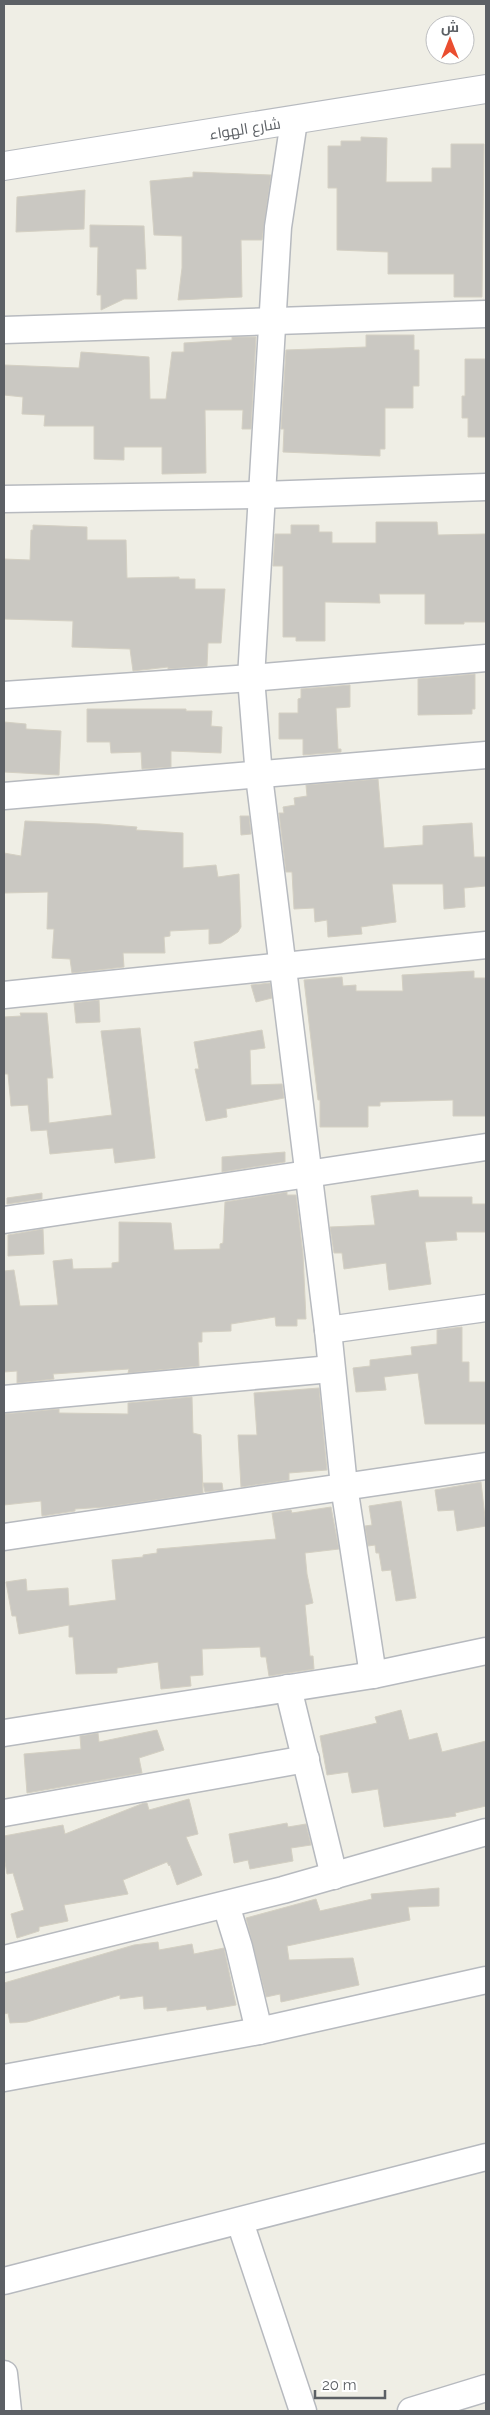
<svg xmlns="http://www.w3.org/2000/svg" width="490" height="2415" viewBox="0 0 490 2415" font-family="Raleway,Cairo,sans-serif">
  <rect width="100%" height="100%" fill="#efeee5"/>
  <g fill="#cac8c2" stroke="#d4d0c3">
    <polygon points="361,137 387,138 386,182 432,182 432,168 451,168 451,144 484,144 482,297 454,297 454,274 388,274 388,252 337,250 337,188 328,188 328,146 341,146 341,141 361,141"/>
    <polygon points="193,172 271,175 262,240 241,240 242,297 178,300 182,268 182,236 154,235 150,181 193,177"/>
    <polygon points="85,190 84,229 16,232 17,197"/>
    <polygon points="90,225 144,226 146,269 136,269 137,299 124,299 101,310 101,295 97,295 98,247 90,247"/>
    <polygon points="366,335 414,335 414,350 419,350 419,386 413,386 413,408 385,408 385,449 380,449 380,456 283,452 284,429 281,429 286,350 366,347"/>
    <polygon points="232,337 256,337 251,429 242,429 243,410 205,410 206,473 162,474 162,447 124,447 124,460 94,459 94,426 44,426 45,415 22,414 23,397 4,395 4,365 79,368 81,352 149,357 150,399 166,399 172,352 184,352 184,343 232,340"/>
    <polygon points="465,359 486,359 486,437 468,437 468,418 462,418 462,396 465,396"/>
    <polygon points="376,522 437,522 438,535 486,534 486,622 464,622 464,624 425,624 425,594 379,594 380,603 325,602 325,641 296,641 296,637 283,637 283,566 273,566 275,534 291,534 291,525 319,525 319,532 332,532 332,543 376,543"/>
    <polygon points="33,525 87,527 87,540 126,540 127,578 179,577 179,579 195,579 195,589 225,589 221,643 208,643 207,666 168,669 168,667 133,671 130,649 72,647 73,621 4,619 4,559 30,560 31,530 33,530"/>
    <polygon points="475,674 475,709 472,709 472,714 418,715 418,679"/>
    <polygon points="350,685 350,707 336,708 338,749 341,749 341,752 303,755 303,739 279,739 279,713 298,713 298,699 301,698 301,689"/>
    <polygon points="87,709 186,709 186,711 212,711 211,726 222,727 221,753 171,751 171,767 142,769 141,752 111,753 110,742 87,742"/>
    <polygon points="4,722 26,724 26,729 61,731 59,775 4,772"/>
    <polygon points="378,779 384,848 423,845 423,826 472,823 474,857 486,857 486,886 464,888 465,907 444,909 443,884 392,884 396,922 361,927 362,934 328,937 327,920 315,922 314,908 294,909 292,872 286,872 279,813 284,813 283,807 295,805 294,798 307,796 306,785"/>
    <polygon points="240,816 249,816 251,834 241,835"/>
    <polygon points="25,821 100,824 137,827 136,830 183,833 183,868 216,865 218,877 239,874 241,927 238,932 221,943 209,944 209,929 170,931 170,936 164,937 165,953 123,953 124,967 72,973 70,959 52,958 54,929 47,929 48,892 4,893 4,853 21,856"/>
    <polygon points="474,971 474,978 486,978 486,1116 453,1116 453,1100 380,1102 380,1106 368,1106 368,1127 320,1127 320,1100 318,1100 304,980 342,977 343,986 356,985 356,991 403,991 402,975"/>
    <polygon points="270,983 272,998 256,1002 251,985"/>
    <polygon points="99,1000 100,1022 76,1023 74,1003"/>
    <polygon points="20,1013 47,1013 53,1078 47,1078 49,1123 112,1115 101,1031 140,1028 155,1158 115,1163 113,1148 50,1154 47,1130 31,1131 28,1105 11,1106 8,1074 4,1074 4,1017 21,1016"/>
    <polygon points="262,1030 265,1048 250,1050 251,1085 282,1084 284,1098 226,1109 227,1117 206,1121 195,1069 199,1069 194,1042"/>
    <polygon points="285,1152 285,1162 222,1172 222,1157"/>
    <polygon points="418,1190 419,1197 472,1197 472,1204 486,1204 486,1232 456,1232 457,1240 425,1242 431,1284 389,1290 386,1263 344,1269 342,1253 334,1253 330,1227 375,1225 371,1196"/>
    <polygon points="287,1192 287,1195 296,1195 303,1254 306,1319 297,1319 297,1326 276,1326 275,1317 231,1324 231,1331 202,1332 202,1342 198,1342 199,1366 128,1373 129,1369 53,1374 54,1379 17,1383 17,1371 4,1372 4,1271 14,1270 20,1306 58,1305 53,1261 72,1259 73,1269 112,1268 112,1263 119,1262 119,1222 171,1223 174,1250 220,1249 220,1244 223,1243 225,1202"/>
    <polygon points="42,1193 42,1199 7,1204 7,1198"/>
    <polygon points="43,1229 44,1254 8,1256 8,1235"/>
    <polygon points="462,1327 462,1362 469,1362 469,1382 486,1382 486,1424 425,1424 418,1373 384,1377 386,1390 356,1392 353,1368 370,1366 370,1360 412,1355 411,1347 437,1344 437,1330"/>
    <polygon points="319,1388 327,1470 289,1473 289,1480 241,1487 238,1435 257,1435 254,1393"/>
    <polygon points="192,1397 193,1433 201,1435 203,1493 106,1507 75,1509 75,1511 42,1516 41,1501 4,1505 4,1414 59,1409 59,1413 128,1414 128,1403"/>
    <polygon points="481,1482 486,1526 457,1531 454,1510 438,1511 435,1490"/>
    <polygon points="203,1483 222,1483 223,1490 205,1492"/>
    <polygon points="401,1501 416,1598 396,1601 391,1570 382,1571 379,1553 376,1553 375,1545 368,1546 365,1526 372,1525 369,1506"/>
    <polygon points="331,1507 339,1549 305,1553 307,1574 313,1603 305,1605 310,1656 313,1656 314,1669 269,1676 266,1657 261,1657 260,1647 202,1649 203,1675 190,1676 191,1686 161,1689 158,1662 117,1668 117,1673 76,1674 73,1637 69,1637 69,1625 19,1634 16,1616 12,1616 6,1582 26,1579 27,1591 68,1588 69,1606 116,1600 112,1560 143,1557 143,1555 157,1553 157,1549 276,1539 272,1513 291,1510 292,1513"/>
    <polygon points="401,1710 409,1740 437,1733 442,1752 486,1741 486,1806 455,1813 456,1816 384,1827 378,1789 352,1793 348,1772 327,1775 320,1736 377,1723 375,1717"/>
    <polygon points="157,1730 164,1750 139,1758 142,1773 27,1793 24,1754 81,1749 80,1736 98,1733 99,1742"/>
    <polygon points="189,1799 198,1834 186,1837 202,1875 177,1885 170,1865 169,1866 167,1862 123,1880 128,1894 64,1905 68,1921 39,1927 39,1931 17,1938 11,1914 24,1910 13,1873 7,1874 4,1856 4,1836 63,1825 65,1834 144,1803 147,1803 149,1810"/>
    <polygon points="287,1823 288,1827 306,1824 311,1845 291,1848 293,1861 250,1869 248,1860 234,1863 229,1834"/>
    <polygon points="439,1888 439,1906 408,1907 410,1920 287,1946 289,1960 353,1958 359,1985 281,2002 280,1994 266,1997 246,1918 316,1899 320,1911 372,1899 371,1894"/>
    <polygon points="158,1942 159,1950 192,1944 194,1954 224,1948 236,2005 207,2010 206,2006 167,2011 167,2007 144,2009 143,1996 120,1999 120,1995 27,2022 10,2023 8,2013 4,2014 4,1983 134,1945"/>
  </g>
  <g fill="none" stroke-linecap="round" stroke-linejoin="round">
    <defs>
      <g id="minor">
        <polyline points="294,121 278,227 251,678 259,776 328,1330 344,1486 373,1675"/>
        <polyline points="4,330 486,314"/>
        <polyline points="4,499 262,495 486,487"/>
        <polyline points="4,695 251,678 486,658"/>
        <polyline points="4,796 486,755"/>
        <polyline points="4,995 486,945"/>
        <polyline points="4,1220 486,1147"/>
        <polyline points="328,1330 486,1308"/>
        <polyline points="4,1399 331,1369"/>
        <polyline points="4,1537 486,1466"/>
        <polyline points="288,1688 334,1876"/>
        <polyline points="4,1733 373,1675 486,1651"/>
        <polyline points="4,1813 306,1759"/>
        <polyline points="226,1905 239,1947 259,2031"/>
        <polyline points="4,1959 283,1890 486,1832"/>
        <polyline points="4,2078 259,2031 486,1980"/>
        <polyline points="240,2222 303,2411"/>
        <polyline points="4,2281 486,2157"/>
        <polyline points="4,2374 8,2411"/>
        <polyline points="411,2411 486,2388"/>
      </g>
      <polyline id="tertiary" points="4,166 486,89"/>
    </defs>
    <use href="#minor" stroke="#b7babf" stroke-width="29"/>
    <use href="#tertiary" stroke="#b7babf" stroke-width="30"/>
    <use href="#minor" stroke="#fff" stroke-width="26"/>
    <use href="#tertiary" stroke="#fff" stroke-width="28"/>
  </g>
  <g text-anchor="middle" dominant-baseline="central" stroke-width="4" stroke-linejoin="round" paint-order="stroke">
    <g font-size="15" fill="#5c6065" stroke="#fff">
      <text transform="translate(245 129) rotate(-9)">شارع الهواء</text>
    </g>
  </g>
  <rect width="490" height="2415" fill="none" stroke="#5c6065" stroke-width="10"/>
  <g transform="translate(450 40)"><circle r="24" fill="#ffffff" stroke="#bebfc1"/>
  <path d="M0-4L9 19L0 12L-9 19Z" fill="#ea4e30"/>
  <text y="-8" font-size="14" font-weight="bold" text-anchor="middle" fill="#5c6065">ش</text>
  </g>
  <path d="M315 2390v8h70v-8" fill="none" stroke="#5c6065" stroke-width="2.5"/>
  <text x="322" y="2390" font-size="15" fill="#5c6065" stroke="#ffffff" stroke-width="4" paint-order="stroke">20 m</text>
</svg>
